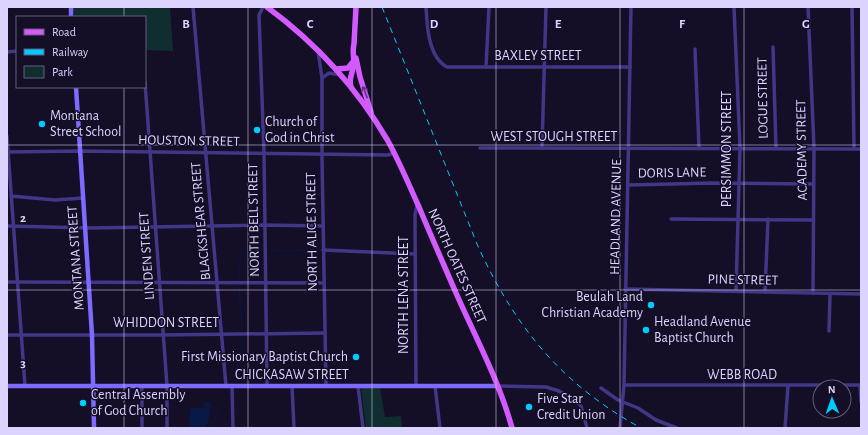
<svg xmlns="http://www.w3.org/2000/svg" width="868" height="435" viewBox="0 0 868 435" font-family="'Alegreya Sans',sans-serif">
  <rect width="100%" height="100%" fill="#140e26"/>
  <g fill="#102e30">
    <polygon points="73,7 170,7 173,51 145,50 145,17 74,17"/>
    <polygon points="361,388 380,388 385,417 401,416 402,428 366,428"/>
  </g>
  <polygon fill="#071845" points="209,402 211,404 209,419 205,428 171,428 174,426 189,427 190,408 204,408 204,403"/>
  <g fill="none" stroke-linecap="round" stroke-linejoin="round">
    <g stroke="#071845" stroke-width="1">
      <polyline points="269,250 321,251"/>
      <polyline points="239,280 241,250 261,250"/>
      <polyline points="239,286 242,329"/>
      <polyline points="238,359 242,353 242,336"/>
      <polyline points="212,428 218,409 223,405"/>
    </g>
    <g stroke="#423687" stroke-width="3.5">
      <polyline points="193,7 226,386"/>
      <polyline points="263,7 259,15 264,153 267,386"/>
      <path d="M 426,7 C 427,25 428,57 447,67 L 630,67"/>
      <polyline points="734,7 740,148 736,291"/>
      <polyline points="808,7 814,148 813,293"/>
      <polyline points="852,7 854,148"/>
      <polyline points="773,47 776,148"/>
      <polyline points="695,49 699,148"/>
      <polyline points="318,51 322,78 322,158 326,386"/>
      <polyline points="7,52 17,51"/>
      <polyline points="486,67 489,7"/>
      <polyline points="322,78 329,73 341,75"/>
      <polyline points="145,82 167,386 167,428"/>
      <polyline points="7,136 25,386"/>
      <polyline points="480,148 861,149"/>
      <polyline points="542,148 546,7"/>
      <polyline points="7,152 80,151 388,155 394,153"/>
      <polyline points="628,185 714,183 813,184"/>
      <polyline points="11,196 55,200 83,198"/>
      <polyline points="671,219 813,220"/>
      <polyline points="7,226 90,228 265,225 323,226"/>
      <polyline points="323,250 415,254"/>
      <polyline points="7,282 324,283"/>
      <polyline points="625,289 861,294"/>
      <polyline points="765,292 768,219"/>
      <polyline points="829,331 830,294"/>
      <polyline points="7,335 163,335 325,333"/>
      <polyline points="624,385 861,385"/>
      <polyline points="142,386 142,428"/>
      <polyline points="232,386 233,428"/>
      <polyline points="292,386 294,428"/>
      <polyline points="358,386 363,428"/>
      <polyline points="416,386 415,215 417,205"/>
      <polyline points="435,386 440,428"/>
      <polyline points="498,386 546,387 559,391 574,399 581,406 587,428"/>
      <polyline points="860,386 861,402"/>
      <polyline points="601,388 618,400 638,408 656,420 677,428"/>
      <polyline points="620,428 624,385 631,7"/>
      <polyline points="785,428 788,386"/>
    </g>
    <g stroke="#7d6aff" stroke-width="4.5">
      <polyline points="71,7 71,17"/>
      <polyline points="76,87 92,335 94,428"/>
      <polyline points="7,386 497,386"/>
    </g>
    <g stroke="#d25aff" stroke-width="5.5">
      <path d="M 267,7 C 316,43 357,88 388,141 C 400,163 409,185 419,207 C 431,236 444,265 456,293 C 475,336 500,383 512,428"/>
      <polyline points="356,58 360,77 371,112"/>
      <polyline points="336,69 348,68 352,63"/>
      <path d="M 351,87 C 348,78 353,73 354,64 C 354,57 352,51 354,44 L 356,7"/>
    </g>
    <path stroke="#00cbfe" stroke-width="1" stroke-dasharray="6 5" stroke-linecap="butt" d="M 382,7 L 477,244 C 514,326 561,384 641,428"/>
  </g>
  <defs><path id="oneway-shaft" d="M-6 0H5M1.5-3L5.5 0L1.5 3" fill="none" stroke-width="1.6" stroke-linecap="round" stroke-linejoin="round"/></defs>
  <use stroke="#693088" href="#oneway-shaft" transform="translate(365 92) rotate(-111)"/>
  <path fill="none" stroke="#dcd3ff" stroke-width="1" stroke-opacity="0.55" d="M 124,7 L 124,17M 248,7 L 248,428M 372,7 L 372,428M 496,7 L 496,428M 620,7 L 620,428M 744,7 L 744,428M 124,87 L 124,428M 7,145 L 861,145M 7,290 L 861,290"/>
  <g fill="#00cbfe" stroke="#140e26" stroke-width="1.5">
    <circle cx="42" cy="124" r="4"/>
    <circle cx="257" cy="130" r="4"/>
    <circle cx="651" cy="305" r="4"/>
    <circle cx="646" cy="330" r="4"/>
    <circle cx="356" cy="357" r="4"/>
    <circle cx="83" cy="403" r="4"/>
    <circle cx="529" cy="407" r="4"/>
  </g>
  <g text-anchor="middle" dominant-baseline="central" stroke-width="3" stroke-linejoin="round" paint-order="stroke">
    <g font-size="14" fill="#dcd3ff" stroke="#140e26">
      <text x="538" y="56">BAXLEY STREET</text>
      <text transform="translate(763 98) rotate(-91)">LOGUE STREET</text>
      <text x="554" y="137">WEST STOUGH STREET</text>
      <text transform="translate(189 141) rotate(1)">HOUSTON STREET</text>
      <text transform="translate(727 149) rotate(-90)">PERSIMMON STREET</text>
      <text transform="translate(802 150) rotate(-91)">ACADEMY STREET</text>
      <text transform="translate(672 173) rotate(-1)">DORIS LANE</text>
      <text transform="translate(616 217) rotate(-89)">HEADLAND AVENUE</text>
      <text transform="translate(254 220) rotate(-91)">NORTH BELL STREET</text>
      <text transform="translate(201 221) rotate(-95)">BLACKSHEAR STREET</text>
      <text transform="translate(312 232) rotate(-91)">NORTH ALICE STREET</text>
      <text transform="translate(147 256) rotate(-94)">LINDEN STREET</text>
      <text transform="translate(76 258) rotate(-94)">MONTANA STREET</text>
      <text transform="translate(457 266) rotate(66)">NORTH OATES STREET</text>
      <text transform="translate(743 280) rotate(1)">PINE STREET</text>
      <text transform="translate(404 295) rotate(-90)">NORTH LENA STREET</text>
      <text x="166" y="323">WHIDDON STREET</text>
      <text x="292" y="375">CHICKASAW STREET</text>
      <text x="742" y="375">WEBB ROAD</text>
    </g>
    <g font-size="14" fill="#dcd3ff" stroke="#140e26" text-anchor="start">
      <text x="50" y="116">Montana<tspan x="50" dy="16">Street School</tspan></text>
      <text x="265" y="122">Church of<tspan x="265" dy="16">God in Christ</tspan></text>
      <text x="643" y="297" text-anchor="end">Beulah Land<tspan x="643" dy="16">Christian Academy</tspan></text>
      <text x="654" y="322">Headland Avenue<tspan x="654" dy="16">Baptist Church</tspan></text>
      <text x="348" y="357" text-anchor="end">First Missionary Baptist Church</text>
      <text x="91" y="395">Central Assembly<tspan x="91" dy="16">of God Church</tspan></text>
      <text x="537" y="399">Five Star<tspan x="537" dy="16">Credit Union</tspan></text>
    </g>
  </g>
  <g font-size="13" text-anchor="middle" font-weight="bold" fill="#dcd3ff" stroke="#140e26" stroke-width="3" stroke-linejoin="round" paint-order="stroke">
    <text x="186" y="28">B</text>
    <text x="310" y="28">C</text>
    <text x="434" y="28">D</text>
    <text x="558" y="28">E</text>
    <text x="682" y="28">F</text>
    <text x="806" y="28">G</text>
    <text x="23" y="222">2</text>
    <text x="23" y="367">3</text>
  </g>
  <rect width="868" height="435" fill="none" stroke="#dcd3ff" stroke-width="16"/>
  <rect x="16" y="16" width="130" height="72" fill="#140e26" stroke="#645d7d"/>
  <rect x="24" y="29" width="20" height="6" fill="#d25aff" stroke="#645d7d"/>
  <text x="52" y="36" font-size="12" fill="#dcd3ff">Road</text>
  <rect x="24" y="49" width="20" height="6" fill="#00cbfe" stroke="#645d7d"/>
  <text x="52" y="56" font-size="12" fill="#dcd3ff">Railway</text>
  <rect x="24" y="66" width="20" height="12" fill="#102e30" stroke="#645d7d"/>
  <text x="52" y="76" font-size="12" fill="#dcd3ff">Park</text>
  <g transform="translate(832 399) rotate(358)"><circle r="19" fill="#140e26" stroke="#645d7d"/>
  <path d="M0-3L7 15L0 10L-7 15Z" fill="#00cbfe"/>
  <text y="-6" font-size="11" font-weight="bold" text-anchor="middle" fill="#dcd3ff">N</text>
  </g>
</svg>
